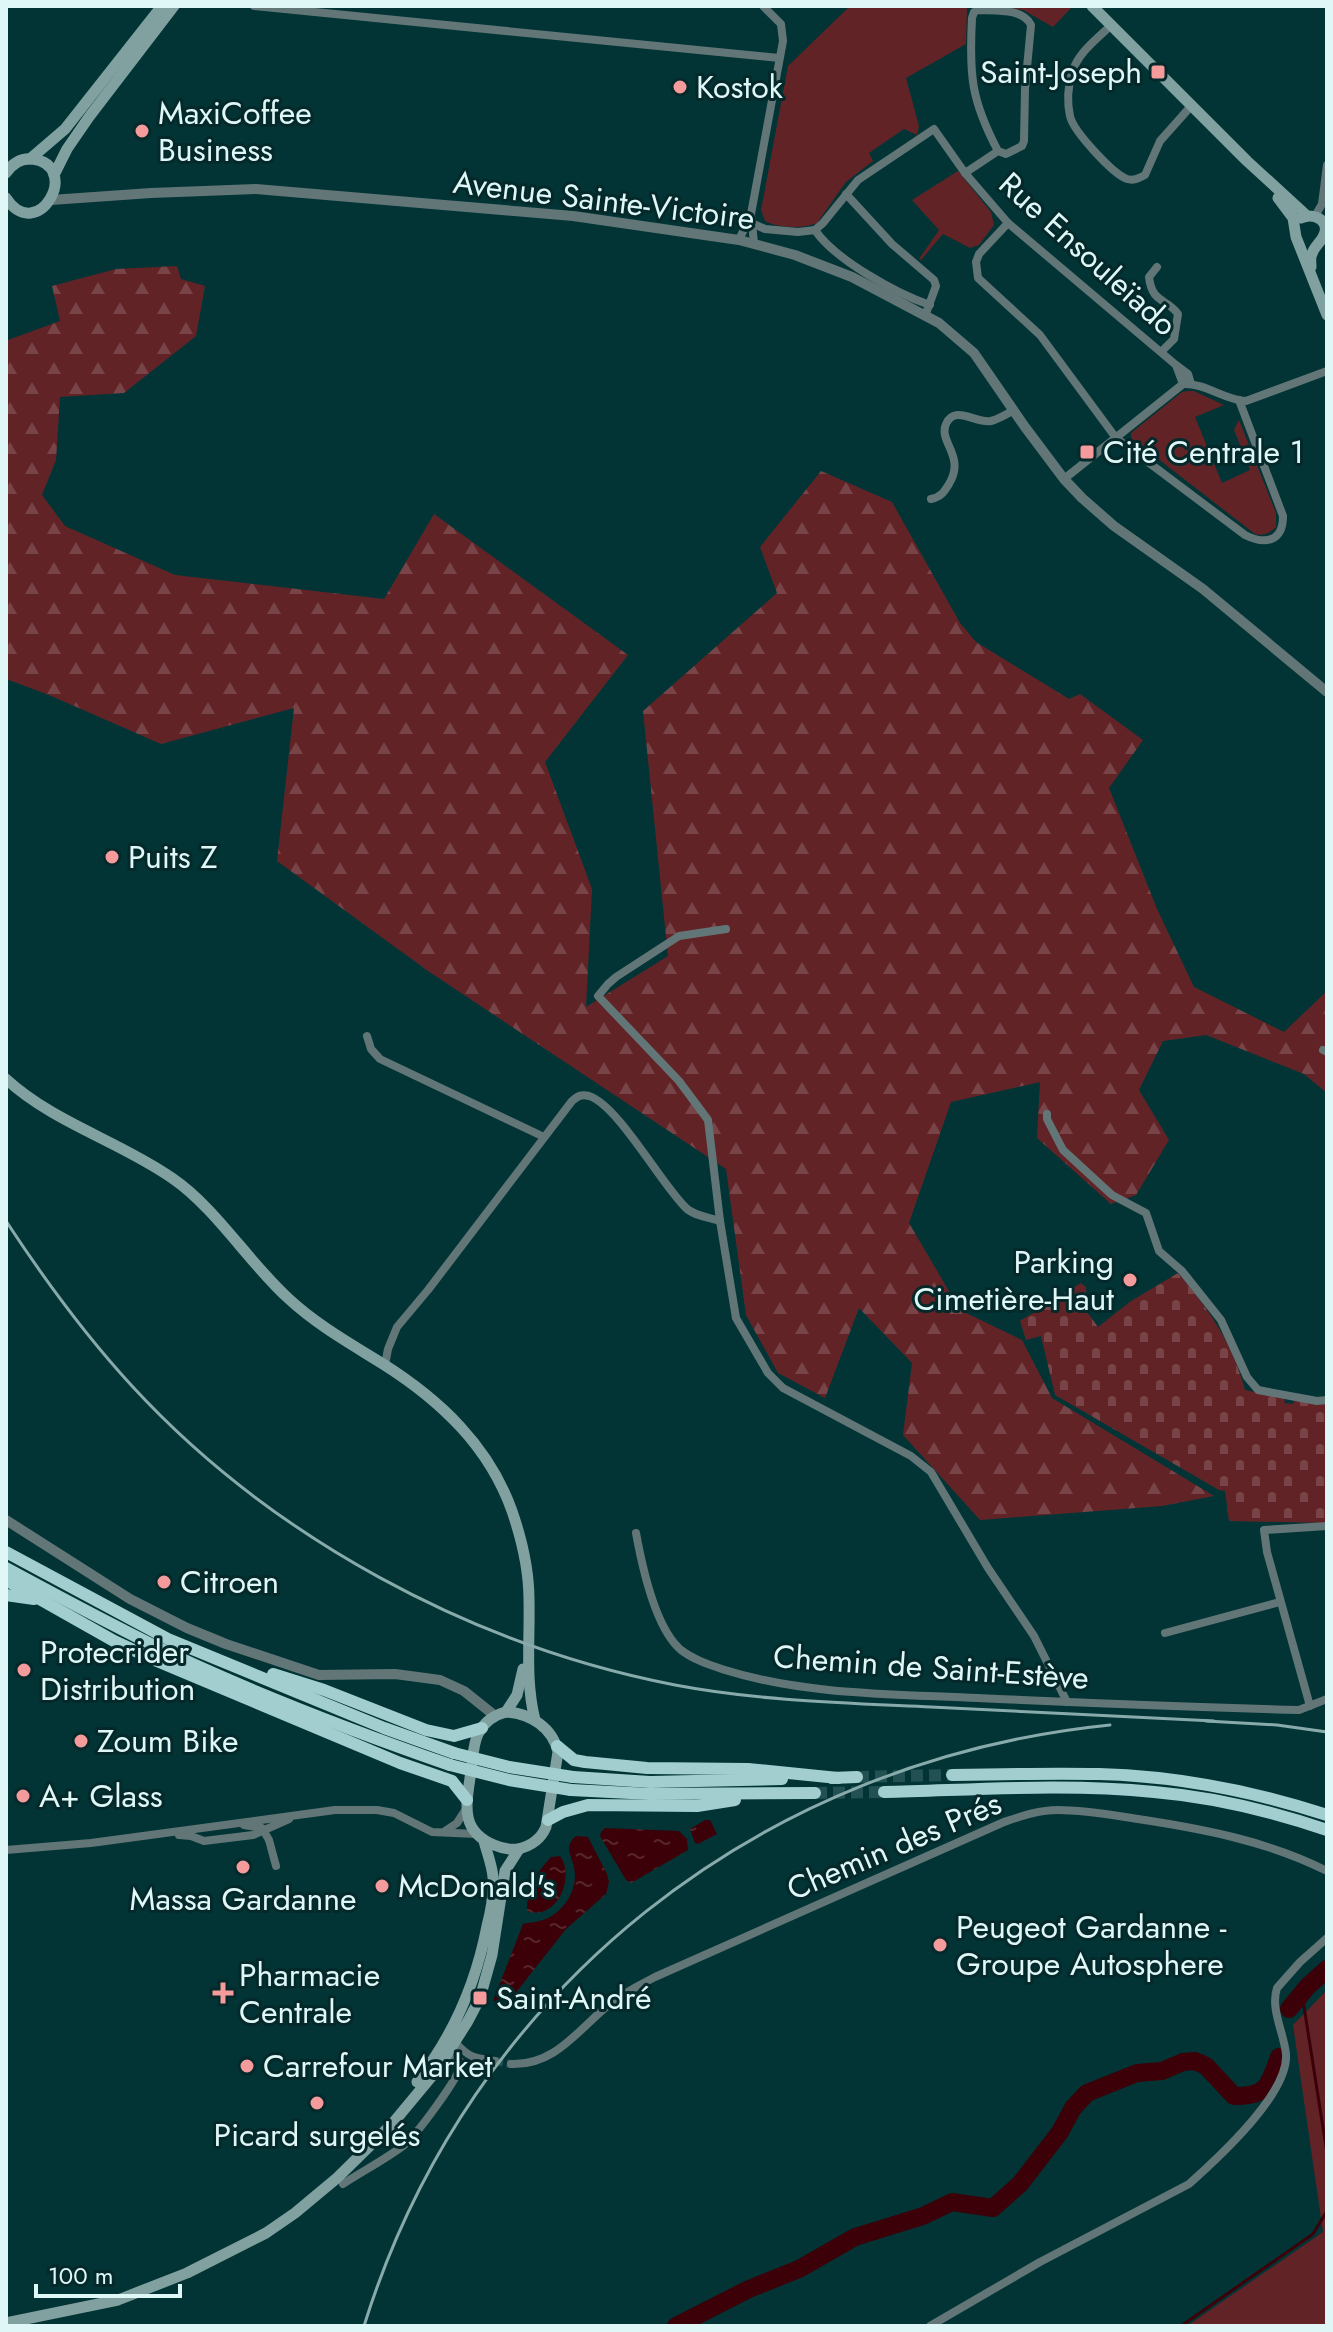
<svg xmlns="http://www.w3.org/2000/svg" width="1333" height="2332" viewBox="0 0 1333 2332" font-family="Jost,sans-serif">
  <defs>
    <pattern id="forest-firs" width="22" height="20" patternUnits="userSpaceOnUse" patternTransform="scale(2)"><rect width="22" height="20" fill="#622327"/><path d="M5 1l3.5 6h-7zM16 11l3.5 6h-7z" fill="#784447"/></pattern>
    <pattern id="cemetery-stones" width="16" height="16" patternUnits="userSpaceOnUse" patternTransform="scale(2)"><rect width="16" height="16" fill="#622327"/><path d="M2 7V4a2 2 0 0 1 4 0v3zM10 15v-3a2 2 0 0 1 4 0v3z" fill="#784447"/></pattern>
    <pattern id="water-ripples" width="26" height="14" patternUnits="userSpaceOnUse" patternTransform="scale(2)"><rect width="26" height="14" fill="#3b0008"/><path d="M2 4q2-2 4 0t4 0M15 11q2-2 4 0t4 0" fill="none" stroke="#57262d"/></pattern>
  </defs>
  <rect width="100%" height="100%" fill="#023436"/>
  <g fill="#622327">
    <path d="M 850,6 L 967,6 L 966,44 L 906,78 L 919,126 L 917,135 L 904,129 L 869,153 L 873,161 L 846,182 L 817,223 C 803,229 777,228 765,221 L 761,210 L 788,66 Z"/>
    <polygon points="992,6 1070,6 1072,7 1053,27 1023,10"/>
    <polygon points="958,171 991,212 994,225 979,245 970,248 943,234 921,260 919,259 939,230 912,200"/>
    <path d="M 1187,391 L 1194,391 L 1224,405 L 1195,417 L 1222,483 L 1250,470 L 1234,430 L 1239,420 L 1276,513 L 1276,527 C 1269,534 1264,536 1255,534 L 1131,438 L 1131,433 L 1182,392 Z"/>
    <polygon points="1327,1990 1327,2326 1187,2326 1323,2232 1293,2025"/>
  </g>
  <polygon fill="url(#forest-firs)" points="177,266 181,279 205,286 196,336 124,393 60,397 56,460 42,495 65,526 175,575 384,599 434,514 628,655 545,762 592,889 586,1007 668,956 643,711 777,593 760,547 821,471 892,502 960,623 976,642 1069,699 1080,694 1143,740 1109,788 1157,909 1194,987 1284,1032 1327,991 1327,1093 1304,1074 1206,1035 1163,1041 1139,1090 1169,1140 1136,1195 1111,1204 1037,1138 1040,1082 951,1102 909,1223 960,1310 1022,1340 1052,1398 1214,1496 1162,1506 980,1520 903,1435 912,1363 859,1308 825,1398 778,1373 746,1315 726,1169 428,971 277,861 294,708 161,744 49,695 6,679 6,338 8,340 60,321 52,286 116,269"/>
  <path fill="url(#cemetery-stones)" d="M 1178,1273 C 1208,1308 1233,1344 1245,1390 L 1284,1398 L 1285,1403 L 1293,1404 L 1295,1400 L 1327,1403 L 1327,1523 L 1229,1521 L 1225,1491 L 1219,1490 L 1055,1395 L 1041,1336 L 1026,1340 L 1020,1321 L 1081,1283 L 1086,1287 L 1087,1312 L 1098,1327 L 1131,1301 Z"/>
  <g fill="url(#water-ripples)">
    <polygon points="705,1820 710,1820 717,1834 698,1844 695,1843 690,1829"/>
    <polygon points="605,1828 679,1831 687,1839 688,1850 631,1883 626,1880 600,1836 601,1832"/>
    <path d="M 576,1836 L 588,1837 L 607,1874 L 609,1882 L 606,1894 L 566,1929 L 514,1995 L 503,2000 L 493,2001 L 523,1924 C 532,1922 540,1922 548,1918 C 567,1908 580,1885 573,1864 C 570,1853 565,1845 576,1836 Z"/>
    <path d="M 560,1856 C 576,1877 556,1922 527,1911 C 527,1885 535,1875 551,1857 Z"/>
  </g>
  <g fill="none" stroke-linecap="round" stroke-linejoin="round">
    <g stroke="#3b0008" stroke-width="3">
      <polyline points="1302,1994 1327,2153"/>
      <polyline points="1181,2326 1313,2234 1327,2211"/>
    </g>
    <g stroke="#3b0008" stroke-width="18">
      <polyline points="1289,2009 1308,1986 1327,1969"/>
      <path d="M 676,2326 L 749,2289 L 799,2269 L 855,2237 L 923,2216 L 952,2202 L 993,2208 L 1020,2184 L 1060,2132 L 1073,2108 L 1087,2093 L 1137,2073 L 1162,2071 L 1183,2062 L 1195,2061 L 1206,2066 L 1234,2096 C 1267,2097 1269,2085 1279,2057"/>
    </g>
    <polyline stroke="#235153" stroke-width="8" stroke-dasharray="8 4" stroke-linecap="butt" points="495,2061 511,2064"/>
    <g stroke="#235153" stroke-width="12" stroke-dasharray="12 6" stroke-linecap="butt">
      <polyline points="857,1777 952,1775"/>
      <polyline points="815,1793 884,1792"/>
    </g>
    <g stroke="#637677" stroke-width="8">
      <polyline points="254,6 779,58"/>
      <path d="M 1106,30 C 1093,42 1077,55 1072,73 C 1068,86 1067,102 1070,116 C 1073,131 1113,174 1127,179 C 1134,181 1139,178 1145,175 L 1160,141 L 1192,105"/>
      <path d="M 965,173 L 998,151 C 971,100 969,75 972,18 L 974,12 L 978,10 C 995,11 1023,8 1031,25 L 1025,89 L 1024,141 L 1022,146 L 1006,154 L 998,151"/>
      <polyline points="846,194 892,244 934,280 936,286 925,316"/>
      <polyline points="751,214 783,41 781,24 763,6"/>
      <polyline points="1315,216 1322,204 1327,165"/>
      <polyline points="747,221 765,229 798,232 815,230 823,223 858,180 934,129 965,173 1008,223 1176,365"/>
      <path d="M 1008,223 L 979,254 L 976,262 L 978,278 L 1040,335 L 1116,438 L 1245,535 C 1265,545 1283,542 1283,516 L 1239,400"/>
      <path d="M 815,230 C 834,259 897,294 930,305"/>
      <polyline points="739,240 751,214 754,243"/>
      <path d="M 1157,267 L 1149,277 C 1152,304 1167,298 1178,314 L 1174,339 L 1162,351"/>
      <path d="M 1183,384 C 1206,383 1224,400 1246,401 L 1327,371"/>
      <polyline points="1183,384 1176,365 1188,374 1191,384"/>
      <polyline points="1064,479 1183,384"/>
      <path d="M 931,499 C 941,497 944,492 949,484 C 966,456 938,442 946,424 C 955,404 976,424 991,421 C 999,419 1007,414 1014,410"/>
      <polyline points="726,929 679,936 616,977 608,984 598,996 679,1081 708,1120 720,1221 736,1318 768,1373 783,1388 911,1456 931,1472 988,1568 1034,1636 1067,1702"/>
      <polyline points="367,1036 371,1049 380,1059 544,1137"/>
      <polyline points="1323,1050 1327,1052"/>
      <polyline points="1047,1114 1047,1119 1063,1150 1112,1195 1146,1213 1159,1251 1182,1271 1221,1320 1247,1377 1258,1390 1317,1401 1327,1400"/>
      <path d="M 385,1365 L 388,1349 L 397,1327 L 428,1290 L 572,1101 C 578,1096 581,1094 589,1096 C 618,1105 661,1184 686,1208 C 694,1216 709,1217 720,1221"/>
      <path d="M 636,1533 C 642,1566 655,1628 681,1650 C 694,1660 710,1665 725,1670 C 804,1695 896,1694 978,1698 C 1085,1703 1191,1707 1299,1710 L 1327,1699"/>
      <polyline points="1165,1633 1280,1602"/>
      <polyline points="1310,1706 1267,1552 1264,1530 1327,1526"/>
      <polyline points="244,1825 262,1828 269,1840 276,1866"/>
      <polyline points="445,1831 457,1823 466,1809"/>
      <polyline points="179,1835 191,1836 204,1841 253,1835 289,1819"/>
      <polyline points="6,1850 91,1843 335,1810 377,1810 394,1813 432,1832 476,1834"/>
      <path d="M 456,2043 C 469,2058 475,2058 495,2061"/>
      <path d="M 511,2064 C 556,2066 579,2028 611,2003 C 625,1992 640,1985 655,1977 L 1004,1822 C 1022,1816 1039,1810 1058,1810 C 1085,1810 1112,1815 1138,1819 C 1204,1829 1267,1841 1327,1871"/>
      <path d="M 343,2184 C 363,2171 384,2160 403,2146 C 416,2136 458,2079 462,2063 L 458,2059 L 445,2059"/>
      <path d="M 930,2326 L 1040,2262 L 1189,2184 C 1217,2159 1289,2094 1286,2054 C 1284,2033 1270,2009 1277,1988 L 1300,1962 L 1327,1938"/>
    </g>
    <g stroke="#637677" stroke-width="10">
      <polyline points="51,200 151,193 256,189 573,216 739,240 795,255 852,277 939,323 974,353 1025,427 1064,479 1082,498 1114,526 1203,589 1327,692"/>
      <polyline points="6,1520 130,1599 187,1628 226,1644 319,1675 395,1674 440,1680 464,1691 494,1715"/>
    </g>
    <g stroke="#81a0a0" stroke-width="11">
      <polyline points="1092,6 1247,161 1306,215"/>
      <polyline points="30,159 65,129 162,6"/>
      <path d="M 6,173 C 12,164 21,158 32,159 C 83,165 38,246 6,198"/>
      <polyline points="54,175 67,149 89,117 174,6"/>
      <polyline points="1278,198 1293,218 1296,237 1327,315"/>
      <path d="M 1301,218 C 1314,212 1332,221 1323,237 C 1320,243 1314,247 1312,254 C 1310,257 1311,263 1311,267"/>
      <path d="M 6,1079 C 54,1123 119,1141 172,1178 C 216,1208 249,1263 289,1299 C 317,1325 351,1344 383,1364 C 440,1400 489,1446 512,1511 C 522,1540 529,1569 529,1600 C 530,1641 525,1680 535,1720"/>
      <path d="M 506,1712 C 530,1713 553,1728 558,1752 L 546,1827 C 541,1839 531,1846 518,1849 C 510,1850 501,1848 494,1845 C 458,1830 467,1802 471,1771 C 473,1759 473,1744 478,1734 C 484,1722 494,1715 506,1712 Z"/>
      <polyline points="506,1712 517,1695 523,1669"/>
      <path d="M 417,2082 C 453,2036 476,1983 487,1926 C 491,1911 494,1893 493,1877 C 492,1865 487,1853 484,1841"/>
      <polyline points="6,2323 118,2300 187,2273 266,2233 295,2213 337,2178 393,2123 437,2070 468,2021 480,1998 492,1955 505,1871 519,1849"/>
    </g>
    <g stroke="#a2cecf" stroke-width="12">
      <polyline points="6,1552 168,1639 384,1728 454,1753"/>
      <path d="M 6,1568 C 65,1600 124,1632 184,1660 C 271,1700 361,1734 450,1765"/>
      <polyline points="6,1580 114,1641 157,1661 400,1763 452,1781 467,1800"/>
      <polyline points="6,1595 34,1599"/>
      <polyline points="273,1674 324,1690 426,1730 454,1736 482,1728"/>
      <polyline points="557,1746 574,1760 585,1762 647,1768 748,1769 838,1778"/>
      <path d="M 952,1775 C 1001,1774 1050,1773 1099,1774 C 1177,1776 1253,1791 1327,1815"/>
      <polyline points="573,1777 650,1782 782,1779"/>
      <polyline points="832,1778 857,1777"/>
      <polyline points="571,1790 650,1794 815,1793"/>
      <path d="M 884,1792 C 974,1790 1065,1783 1154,1792 C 1213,1797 1271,1811 1327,1830"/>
      <polyline points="548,1820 563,1812 588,1805 697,1806 735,1800"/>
    </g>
    <g stroke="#88aaab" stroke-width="3">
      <path d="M 6,1221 C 44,1279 85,1335 132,1386 C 272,1538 473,1646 675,1685 C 759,1701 846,1703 931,1707 C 1025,1712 1120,1716 1214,1721"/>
      <polyline points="1206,1721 1277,1725 1327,1732"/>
      <path d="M 364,2326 C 469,1988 761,1760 1110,1725"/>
    </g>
    <g stroke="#a2cecf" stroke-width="12">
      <polyline points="454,1753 509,1767 573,1777"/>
      <polyline points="450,1765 509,1780 571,1790"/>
    </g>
  </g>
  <g fill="#f59b9b" stroke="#05292a" stroke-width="3">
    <rect x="1150" y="64" width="16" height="16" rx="4"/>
    <circle cx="680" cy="87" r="8"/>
    <circle cx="142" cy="131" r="8"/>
    <rect x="1079" y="444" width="16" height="16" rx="4"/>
    <circle cx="112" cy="857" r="8"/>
    <circle cx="1130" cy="1280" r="8"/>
    <circle cx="164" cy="1582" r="8"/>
    <circle cx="24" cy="1670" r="8"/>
    <circle cx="81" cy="1741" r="8"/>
    <circle cx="23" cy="1796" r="8"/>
    <circle cx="243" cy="1867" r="8"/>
    <circle cx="382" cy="1886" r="8"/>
    <circle cx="940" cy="1945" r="8"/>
    <path d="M219 1981h8v8h8v8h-8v8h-8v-8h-8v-8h8z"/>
    <rect x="472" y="1990" width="16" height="16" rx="4"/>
    <circle cx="247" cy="2066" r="8"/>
    <circle cx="317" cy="2103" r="8"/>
  </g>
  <g text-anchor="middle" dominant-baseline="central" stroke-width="6" stroke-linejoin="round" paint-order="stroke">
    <g font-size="32" fill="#dff7f7" stroke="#05292a" text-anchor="start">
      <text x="1142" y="72" text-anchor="end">Saint-Joseph</text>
      <text x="696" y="87">Kostok</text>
      <text x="158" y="113">MaxiCoffee<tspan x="158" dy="37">Business</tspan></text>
      <text x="1103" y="452">Cité Centrale 1</text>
      <text x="128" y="857">Puits Z</text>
      <text x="1114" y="1262" text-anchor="end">Parking<tspan x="1114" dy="37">Cimetière-Haut</tspan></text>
      <text x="180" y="1582">Citroen</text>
      <text x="40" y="1652">Protecrider<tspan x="40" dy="37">Distribution</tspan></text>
      <text x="97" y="1741">Zoum Bike</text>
      <text x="39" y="1796">A+ Glass</text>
      <text x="398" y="1886">McDonald's</text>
      <text x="243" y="1899" text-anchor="middle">Massa Gardanne</text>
      <text x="956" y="1927">Peugeot Gardanne -<tspan x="956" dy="37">Groupe Autosphere</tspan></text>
      <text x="239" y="1975">Pharmacie<tspan x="239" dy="37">Centrale</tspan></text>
      <text x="496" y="1998">Saint-André</text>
      <text x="263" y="2066">Carrefour Market</text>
      <text x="317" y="2135" text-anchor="middle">Picard surgelés</text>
    </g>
    <g font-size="32" fill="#dff7f7" stroke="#05292a">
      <text transform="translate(604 200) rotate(7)">Avenue Sainte-Victoire</text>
      <text transform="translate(1088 254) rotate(42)">Rue Ensouleïado</text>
      <text transform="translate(931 1667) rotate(4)">Chemin de Saint-Estève</text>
      <text transform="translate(894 1846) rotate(-23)">Chemin des Prés</text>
    </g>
  </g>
  <rect width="1333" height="2332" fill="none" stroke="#dff7f7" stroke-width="16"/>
  <path d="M36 2284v12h144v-12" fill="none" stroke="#dff7f7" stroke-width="4"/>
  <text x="48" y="2284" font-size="24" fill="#dff7f7" stroke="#05292a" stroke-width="6" paint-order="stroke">100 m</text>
</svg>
